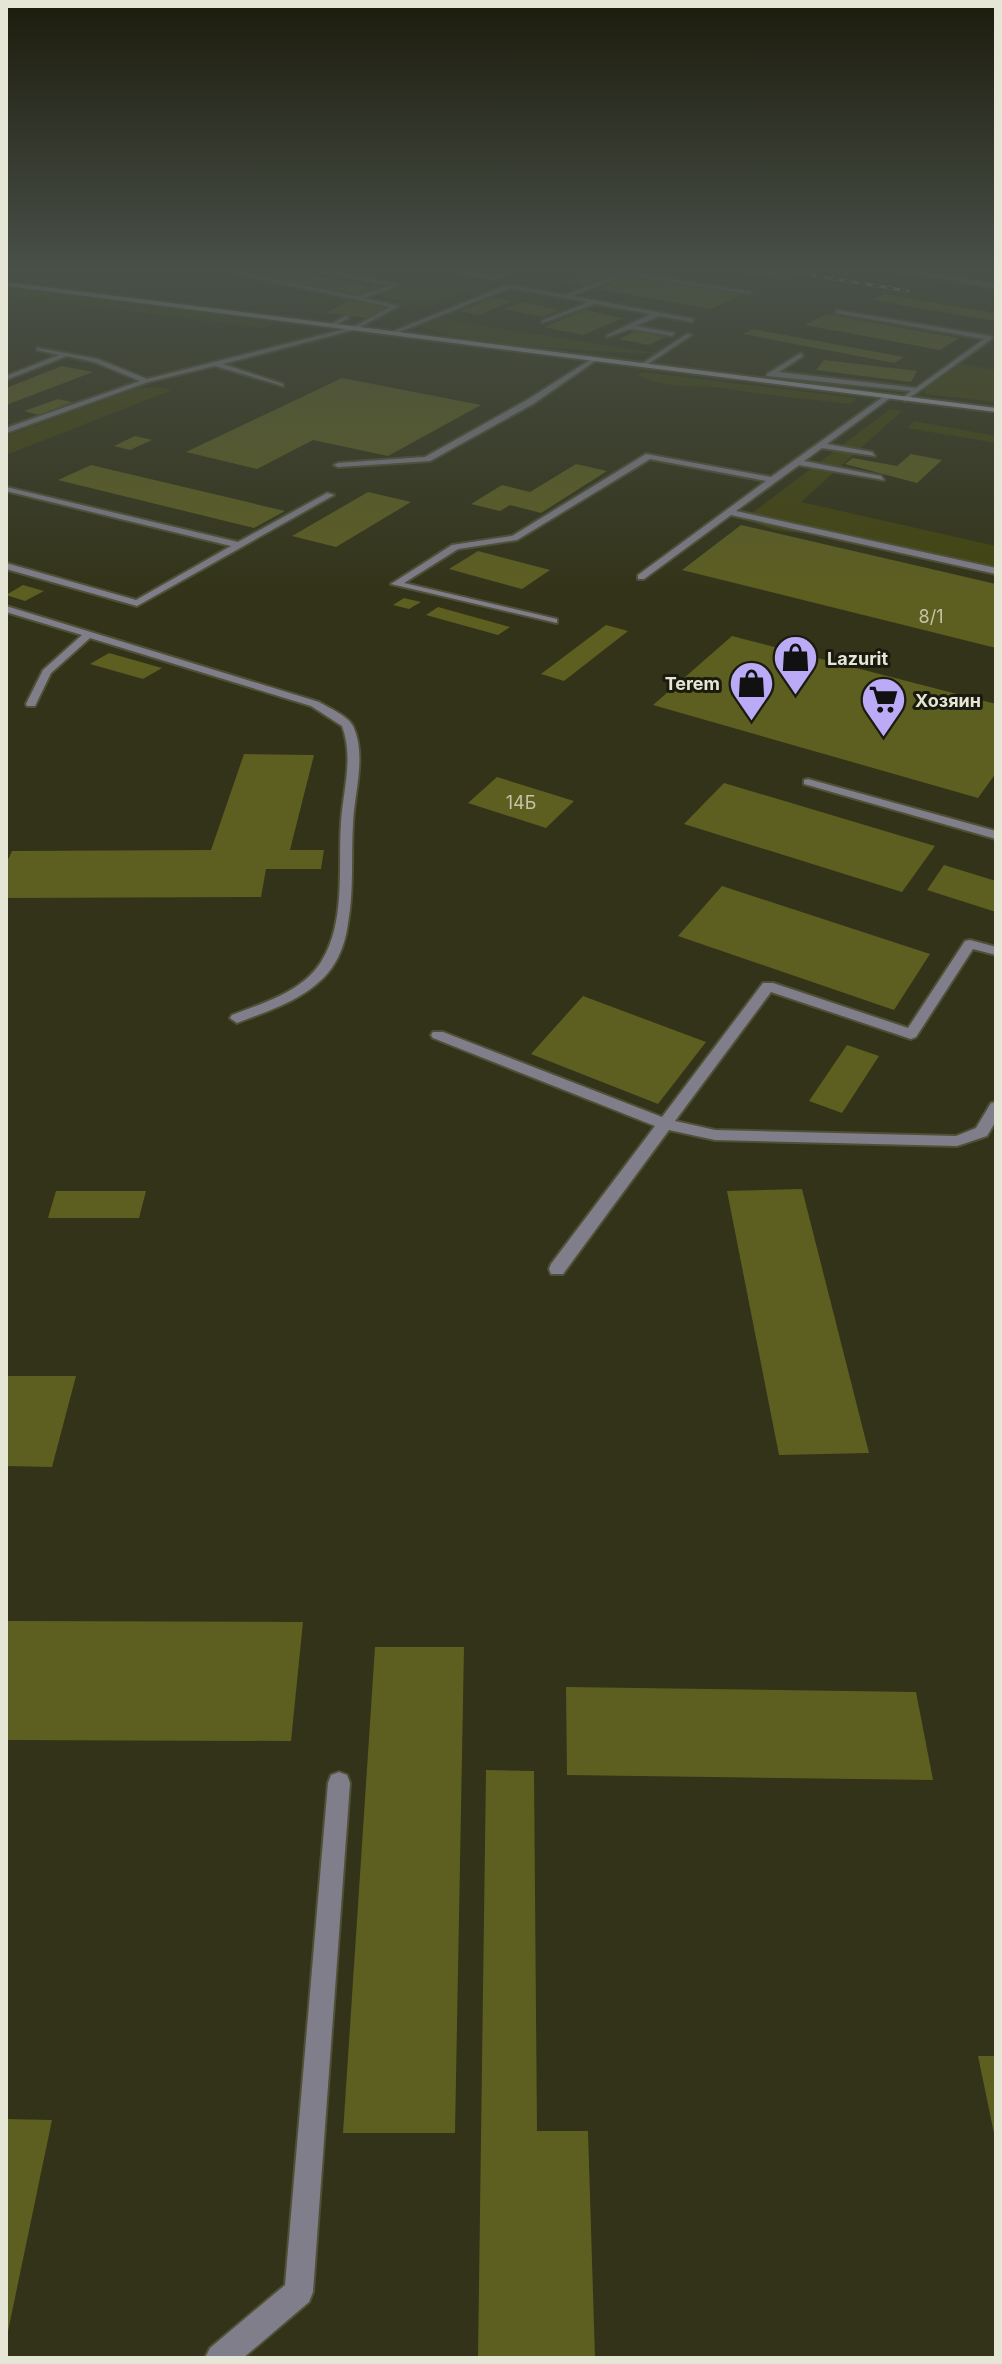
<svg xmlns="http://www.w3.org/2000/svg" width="1002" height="2364" viewBox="0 0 1002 2364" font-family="Inter,sans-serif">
  <rect width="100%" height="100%" fill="#323318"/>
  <g fill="#42440e">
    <polygon points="420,281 474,289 424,308 414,302 383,298 382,293"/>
    <polygon points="6,288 274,323 263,328 6,295"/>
    <path d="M 436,318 L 656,353 C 622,354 439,343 420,325 Z"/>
    <polygon points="961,364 996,370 996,402 926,394 924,390"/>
    <path d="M 642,372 L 856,398 L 851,404 C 810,399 769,396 728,389 C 696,383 669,391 638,375 Z"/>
    <polygon points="159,387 172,390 6,455 6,436 139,388"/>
    <path d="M 890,409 L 902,411 L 801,502 L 996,546 L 996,575 L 819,531 C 800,534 762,532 748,516 Z"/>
    <polygon points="914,421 996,436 996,443 907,428"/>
  </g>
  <g fill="#5d5f20">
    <polygon points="271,267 370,286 356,292 377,285 386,287 358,296 349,294 355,292 346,294 266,275 275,272 258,269"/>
    <polygon points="600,267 632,267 586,285 563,281"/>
    <polygon points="733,267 748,267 795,275 784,280 726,270"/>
    <polygon points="632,275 742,294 711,309 600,289"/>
    <polygon points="884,294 996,313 996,321 872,300"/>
    <polygon points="492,298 511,301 480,315 460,311"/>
    <polygon points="348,301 388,306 367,318 326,313"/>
    <polygon points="521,302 559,310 542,317 504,309"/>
    <polygon points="585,310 623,318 583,335 544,327"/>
    <polygon points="826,314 959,338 940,350 805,325"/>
    <polygon points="753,329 904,357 894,363 743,334"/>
    <polygon points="636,331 665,337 649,345 619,339"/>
    <polygon points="824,360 917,371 911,382 816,370"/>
    <polygon points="62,366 93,372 6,405 6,388"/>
    <polygon points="342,378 481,405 388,456 313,440 257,469 186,452"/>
    <polygon points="58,399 72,402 39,415 24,411"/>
    <polygon points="135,436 152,440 130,450 114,446"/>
    <polygon points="911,454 942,460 917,483 845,464 853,458 897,466"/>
    <polygon points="576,464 607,471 541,513 510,505 500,511 471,504 502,485 530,492"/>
    <polygon points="91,465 285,511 254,528 58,480"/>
    <polygon points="368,492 411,502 336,547 292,536"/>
    <polygon points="741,525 996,584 996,648 682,570"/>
    <polygon points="478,551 550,570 522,589 449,569"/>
    <polygon points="23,585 44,591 25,601 6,595"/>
    <polygon points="404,598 421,602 409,609 393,605"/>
    <polygon points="438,607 510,627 498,635 426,615"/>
    <polygon points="606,625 628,631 564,681 541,674"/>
    <polygon points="732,636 996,704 996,773 978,798 653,705"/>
    <polygon points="109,653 162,668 143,679 90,664"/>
    <polygon points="244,754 314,755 290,850 324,850 321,869 266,869 261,897 6,898 6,864 12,851 211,850"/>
    <polygon points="497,777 574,801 546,828 468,803"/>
    <polygon points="724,783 935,846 902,892 684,824"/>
    <polygon points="944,865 996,881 996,912 927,890"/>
    <polygon points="722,886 930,954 894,1010 678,936"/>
    <polygon points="583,996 706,1042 658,1104 531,1054"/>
    <polygon points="847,1045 879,1056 842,1113 809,1101"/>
    <polygon points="802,1189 869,1453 779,1455 727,1191"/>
    <polygon points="56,1191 146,1191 139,1218 48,1218"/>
    <polygon points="6,1376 76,1376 52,1467 6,1466"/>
    <polygon points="6,1621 303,1622 291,1741 6,1740"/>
    <polygon points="375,1647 464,1647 455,2133 343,2133"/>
    <polygon points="566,1687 916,1692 933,1780 567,1775"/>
    <polygon points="486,1770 534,1771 537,2131 588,2131 595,2358 478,2358"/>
    <polygon points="978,2056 996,2056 996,2138 995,2138"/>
    <polygon points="6,2119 52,2120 7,2336 6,2336"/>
  </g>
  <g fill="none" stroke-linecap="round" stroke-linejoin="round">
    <defs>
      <g id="service">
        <polygon points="246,267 255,267 241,273 358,296 389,285 298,267 311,267 398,284 398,286 365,298 399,306 357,329 223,364 283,384 283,386 215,366 148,382 6,433 6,428 140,381 94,362 67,356 6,380 6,376 59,355 37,350 37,348 98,359 147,379 353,327 390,307 231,273"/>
        <polygon points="431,267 493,276 516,267 525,267 493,280"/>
        <polygon points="875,267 890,267 996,284 996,288"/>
        <polygon points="992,267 996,267 996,270 988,272"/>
        <polygon points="625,271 752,292 749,294 626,275 572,296 694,319 692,322 659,316 636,326 674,333 672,336 630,329 607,337 607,335 651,314 595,304 542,323 542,321 588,302 510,288 394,334 389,333 507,285 565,295"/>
        <polygon points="837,310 990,336 993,338 905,401 901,399 911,391 767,376 767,374 801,353 803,356 779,372 916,388 984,339 835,313"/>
        <polygon points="347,315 349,318 334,326 329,325"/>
        <polygon points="687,334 692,335 645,366 640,365"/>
        <polygon points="593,358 598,359 533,404 430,461 338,467 334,465 338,463 425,457 527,400"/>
        <polygon points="887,394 890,398 827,444 872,452 875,456 822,448 804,461 881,476 884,480 799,465 736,511 996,568 996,574 731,515 644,579 638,579 638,575 766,481 650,459 517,540 458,549 404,583 557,619 557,623 391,584 452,545 512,536 646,454 771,477"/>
        <polygon points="6,487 238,542 327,493 334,495 137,606 6,569 6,563 136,600 231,546 6,491"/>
        <path d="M 6,606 L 319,702 C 329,708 348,716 353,726 C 367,756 354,793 353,824 C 351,857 354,891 348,923 C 346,939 341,955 331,969 C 310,997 274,1009 242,1021 L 237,1023 L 230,1018 L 232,1015 C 263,1003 302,992 321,962 C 346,923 338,868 341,823 C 343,790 354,758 342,726 L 311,706 L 90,638 L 51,673 L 35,706 L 27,706 L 26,704 L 43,670 L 82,635 L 6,612 Z"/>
        <polygon points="808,779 996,831 996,839 804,784 804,780"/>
        <polygon points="970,940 996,947 996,955 973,949 916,1037 911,1039 771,992 675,1121 715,1130 956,1136 976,1128 991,1103 996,1102 996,1121 987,1136 957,1146 715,1140 669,1130 563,1274 551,1274 549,1269 551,1264 655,1126 433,1038 431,1035 433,1032 443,1032 662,1117 763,983 773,983 908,1028 965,941"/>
        <polygon points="339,1772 347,1775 350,1783 313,2292 309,2302 243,2358 205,2358 210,2348 285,2285 328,1783 331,1775"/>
      </g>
      <polygon id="secondary" points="6,282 996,408 996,412 6,286"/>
    </defs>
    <use href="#service" stroke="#4f5036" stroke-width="4"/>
    <use href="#secondary" stroke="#4f5036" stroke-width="4"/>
    <use href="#service" fill="#807e8b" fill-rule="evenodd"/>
    <use href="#secondary" fill="#ada9be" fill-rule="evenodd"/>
    <defs>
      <polyline id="rail" points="762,267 908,291"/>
    </defs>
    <use href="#rail" stroke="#c1c2b0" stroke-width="3"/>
    <use href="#rail" stroke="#1a1a0e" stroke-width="2" stroke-dasharray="7" stroke-linecap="butt"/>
  </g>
  <linearGradient id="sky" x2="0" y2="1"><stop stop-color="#1c1c0d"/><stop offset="0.45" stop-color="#495048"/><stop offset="1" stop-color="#495048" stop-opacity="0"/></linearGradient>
  <rect width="1002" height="598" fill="url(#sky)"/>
  <defs>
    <symbol id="shop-pin" viewBox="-11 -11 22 30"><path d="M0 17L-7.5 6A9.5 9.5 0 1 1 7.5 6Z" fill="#bbaaf6" stroke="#1a1a0e"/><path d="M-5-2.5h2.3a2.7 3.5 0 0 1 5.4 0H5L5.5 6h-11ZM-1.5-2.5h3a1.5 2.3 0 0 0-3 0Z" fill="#111"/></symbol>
    <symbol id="supermarket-pin" viewBox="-11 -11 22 30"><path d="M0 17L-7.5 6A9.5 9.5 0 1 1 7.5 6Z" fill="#bbaaf6" stroke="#1a1a0e"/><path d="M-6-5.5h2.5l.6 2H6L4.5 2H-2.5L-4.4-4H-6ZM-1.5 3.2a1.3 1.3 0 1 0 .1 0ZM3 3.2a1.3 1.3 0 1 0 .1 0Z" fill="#111"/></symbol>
  </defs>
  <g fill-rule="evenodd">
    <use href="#shop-pin" x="770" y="632" width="51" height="69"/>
    <use href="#shop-pin" x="726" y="658" width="51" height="69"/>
    <use href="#supermarket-pin" x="858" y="674" width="51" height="69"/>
  </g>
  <g text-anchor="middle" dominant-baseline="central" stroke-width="6" stroke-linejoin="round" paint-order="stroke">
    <g font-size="18" fill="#c3c4a8">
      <text x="931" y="616">8/1</text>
      <text x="521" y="802">14Б</text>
    </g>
    <g font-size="18" font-weight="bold" fill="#e5e6d6" stroke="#1a1a0e" text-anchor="start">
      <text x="827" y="658">Lazurit</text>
      <text x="720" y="683" text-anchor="end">Terem</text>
      <text x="915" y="700">Хозяин</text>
    </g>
  </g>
  <rect width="1002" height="2364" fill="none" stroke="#e5e6d6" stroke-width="16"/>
</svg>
